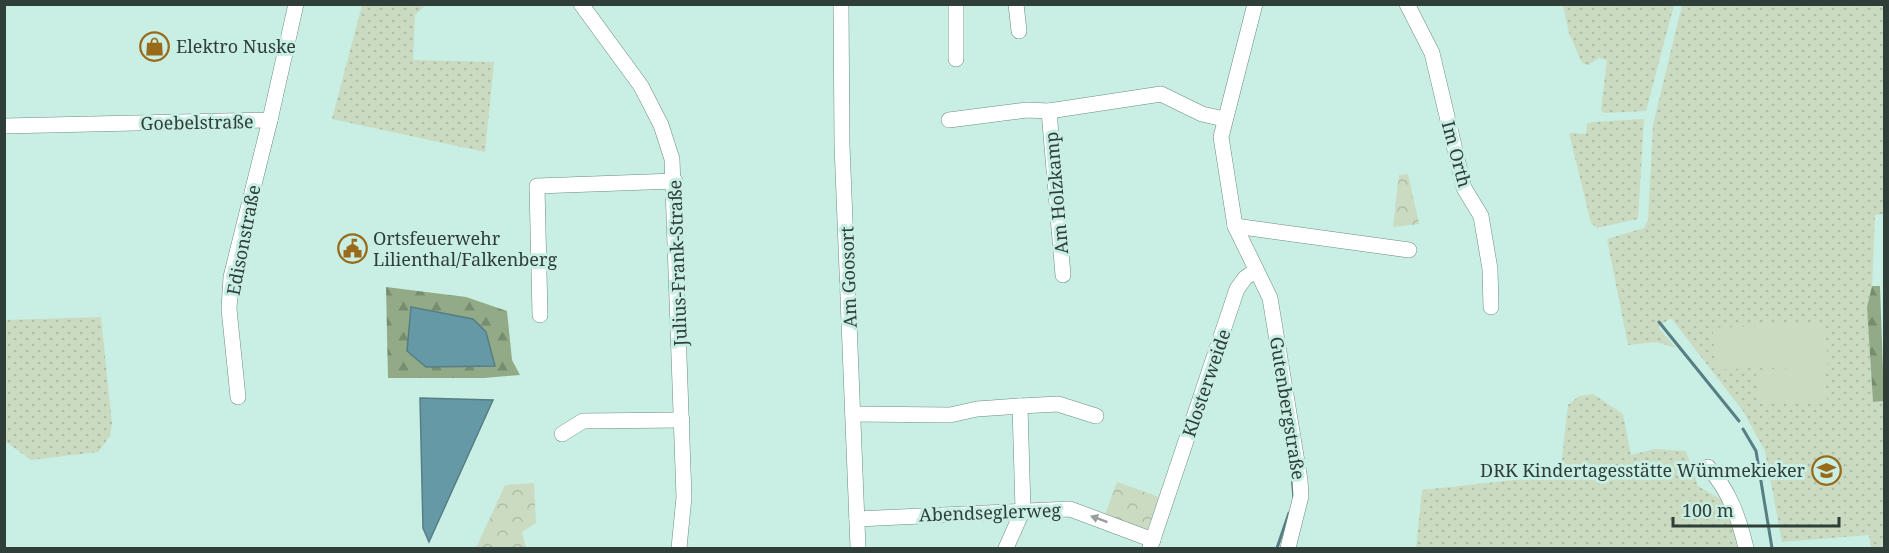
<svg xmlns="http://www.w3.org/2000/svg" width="1889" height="553" viewBox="0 0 1889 553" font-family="'Noto Serif',serif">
  <defs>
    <pattern id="grass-dots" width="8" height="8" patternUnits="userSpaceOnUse" patternTransform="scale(1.5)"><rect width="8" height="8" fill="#cadbc2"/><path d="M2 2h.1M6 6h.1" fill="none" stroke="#aebda7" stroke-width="1.8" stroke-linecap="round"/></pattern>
    <pattern id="forest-firs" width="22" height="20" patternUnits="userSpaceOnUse" patternTransform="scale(1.5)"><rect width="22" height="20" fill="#92aa86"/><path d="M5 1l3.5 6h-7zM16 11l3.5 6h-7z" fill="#788c6f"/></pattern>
    <pattern id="park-crowns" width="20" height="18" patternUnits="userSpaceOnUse" patternTransform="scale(1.5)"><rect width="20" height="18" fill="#cadbc2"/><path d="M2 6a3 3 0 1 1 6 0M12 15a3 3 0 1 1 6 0" fill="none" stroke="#aebda7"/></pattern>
  </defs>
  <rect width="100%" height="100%" fill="#c9eee3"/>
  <g fill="url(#grass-dots)">
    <polygon points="362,5 426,5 415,15 413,60 494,62 485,152 332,119"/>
    <polygon points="1563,5 1674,5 1646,111 1604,113 1601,110 1607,60 1599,58 1588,65 1582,63 1569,33"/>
    <polygon points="1682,5 1884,5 1884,214 1875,215 1872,286 1867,307 1873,402 1884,401 1884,548 1871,548 1869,535 1782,542 1765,451 1743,411 1671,318 1658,327 1676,348 1657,342 1628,345 1607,239 1644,228 1648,220 1653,125"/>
    <polygon points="1644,119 1638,219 1597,228 1591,223 1569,133 1586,134 1587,124 1593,122"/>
    <polygon points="101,317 112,423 110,436 98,452 31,460 5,441 5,320"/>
    <polygon points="1593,394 1623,414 1631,455 1655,449 1686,451 1698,486 1722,500 1740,548 1416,548 1422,490 1560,475 1568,405 1579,396"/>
  </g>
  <g fill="url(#forest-firs)">
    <polygon points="1872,286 1880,286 1884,401 1873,402 1867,307"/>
    <polygon points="386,287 466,297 507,311 512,360 520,375 483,378 388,378"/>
  </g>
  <g fill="url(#park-crowns)">
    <polygon points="1408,174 1419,224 1393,227 1399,175"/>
    <polygon points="1117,482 1159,497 1146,533 1104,518"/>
    <polygon points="534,483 536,523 522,532 526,548 476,548 505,485"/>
  </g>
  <g fill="#cadbc2">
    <polygon points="1825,323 1828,364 1715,370 1713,328"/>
    <polygon points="1825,366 1827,400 1758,404 1756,370"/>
  </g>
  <g fill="#6699a6" stroke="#567e85" stroke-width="1.5">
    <polygon points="411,307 473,319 486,332 495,366 426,367 407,351"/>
    <polygon points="420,398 493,400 429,542 423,528"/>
  </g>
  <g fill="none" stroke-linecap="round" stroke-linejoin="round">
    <g stroke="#567e85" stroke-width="3">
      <polyline points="1659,322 1739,421"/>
      <polyline points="1743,429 1756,451 1772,548"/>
      <polyline points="1292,475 1294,499"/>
      <polyline points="1277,548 1289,513"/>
    </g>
    <defs>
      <g id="minor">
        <polyline points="581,4 641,86 661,125 672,159 684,497 679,548"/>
        <polyline points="841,4 842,145 858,548"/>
        <polyline points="956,4 956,59"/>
        <polyline points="1016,4 1019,31"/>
        <polyline points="1255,4 1221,137 1235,226 1270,298 1300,480 1301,496 1288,548"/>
        <polyline points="1407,4 1432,53 1464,188 1481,216 1490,269 1491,307"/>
        <polyline points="949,120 1027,110 1049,111"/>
        <polyline points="4,126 270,120 296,4"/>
        <polyline points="1235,226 1409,250"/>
        <polyline points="1063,275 1049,111 1161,94 1202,114 1224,119"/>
        <polyline points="540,315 537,186 675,181"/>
        <polyline points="238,397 229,309 231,277 270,120"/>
        <polyline points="1020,406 1058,404 1096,416"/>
        <polyline points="853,414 950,415 977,409 1020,406 1023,510 1006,548"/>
        <polyline points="562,434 583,421 682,420"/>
        <path d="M 1708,467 C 1729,490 1739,518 1746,548"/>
        <polyline points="857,519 1070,509 1153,540"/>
        <polyline points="1150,548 1237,289 1245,278 1256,270"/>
      </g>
    </defs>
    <use href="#minor" stroke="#6a8d82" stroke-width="16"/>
    <use href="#minor" stroke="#fff" stroke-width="15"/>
  </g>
  <defs><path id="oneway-solid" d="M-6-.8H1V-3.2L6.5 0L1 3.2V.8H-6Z" transform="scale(1.5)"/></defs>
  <use fill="#979e9c" href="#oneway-solid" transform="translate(1099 519) rotate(-160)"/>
  <defs>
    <symbol id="shop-ring" viewBox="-11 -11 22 22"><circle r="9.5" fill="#c9eee3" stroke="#986a19" stroke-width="1.5"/><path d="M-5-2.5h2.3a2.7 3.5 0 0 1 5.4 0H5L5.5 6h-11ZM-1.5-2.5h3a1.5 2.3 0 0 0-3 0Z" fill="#986a19"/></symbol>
    <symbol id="civic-ring" viewBox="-11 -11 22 22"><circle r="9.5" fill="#c9eee3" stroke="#986a19" stroke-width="1.5"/><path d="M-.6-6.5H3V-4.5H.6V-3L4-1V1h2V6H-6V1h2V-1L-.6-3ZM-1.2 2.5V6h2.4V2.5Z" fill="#986a19"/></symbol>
    <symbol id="school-ring" viewBox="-11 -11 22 22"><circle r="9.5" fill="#c9eee3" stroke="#986a19" stroke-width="1.5"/><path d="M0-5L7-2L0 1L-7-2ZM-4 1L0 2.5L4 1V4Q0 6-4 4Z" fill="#986a19"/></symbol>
  </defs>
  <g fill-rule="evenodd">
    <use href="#shop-ring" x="138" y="30" width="33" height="33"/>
    <use href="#civic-ring" x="336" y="232" width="33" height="33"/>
    <use href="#school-ring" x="1810" y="454" width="33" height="33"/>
  </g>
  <g text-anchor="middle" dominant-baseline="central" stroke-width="6" stroke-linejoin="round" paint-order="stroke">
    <g font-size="18" fill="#2f3e39" stroke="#c9eee3" text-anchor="start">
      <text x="176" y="46">Elektro Nuske</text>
      <text x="373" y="238">Ortsfeuerwehr<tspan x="373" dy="21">Lilienthal/Falkenberg</tspan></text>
      <text x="1805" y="470" text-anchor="end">DRK Kindertagesstätte Wümmekieker</text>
    </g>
    <g font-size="18" fill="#2f3e39" stroke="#c9eee3">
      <text transform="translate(197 122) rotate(-1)">Goebelstraße</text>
      <text transform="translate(1457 154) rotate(75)">Im Orth</text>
      <text transform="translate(1056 193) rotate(-95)">Am Holzkamp</text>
      <text transform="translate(243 240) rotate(-79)">Edisonstraße</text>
      <text transform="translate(677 263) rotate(-92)">Julius-Frank-Straße</text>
      <text transform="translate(848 277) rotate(-92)">Am Goosort</text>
      <text transform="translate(1206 383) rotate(-71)">Klosterweide</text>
      <text transform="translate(1288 408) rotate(81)">Gutenbergstraße</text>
      <text transform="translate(990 512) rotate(-2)">Abendseglerweg</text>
    </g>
  </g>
  <rect width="1889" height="553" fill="none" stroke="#2f3e39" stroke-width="12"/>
  <path d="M1673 517v9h166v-9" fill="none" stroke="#2f3e39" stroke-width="3"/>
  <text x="1682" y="517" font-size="18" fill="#2f3e39" stroke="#c9eee3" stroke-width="4.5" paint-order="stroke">100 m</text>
</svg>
